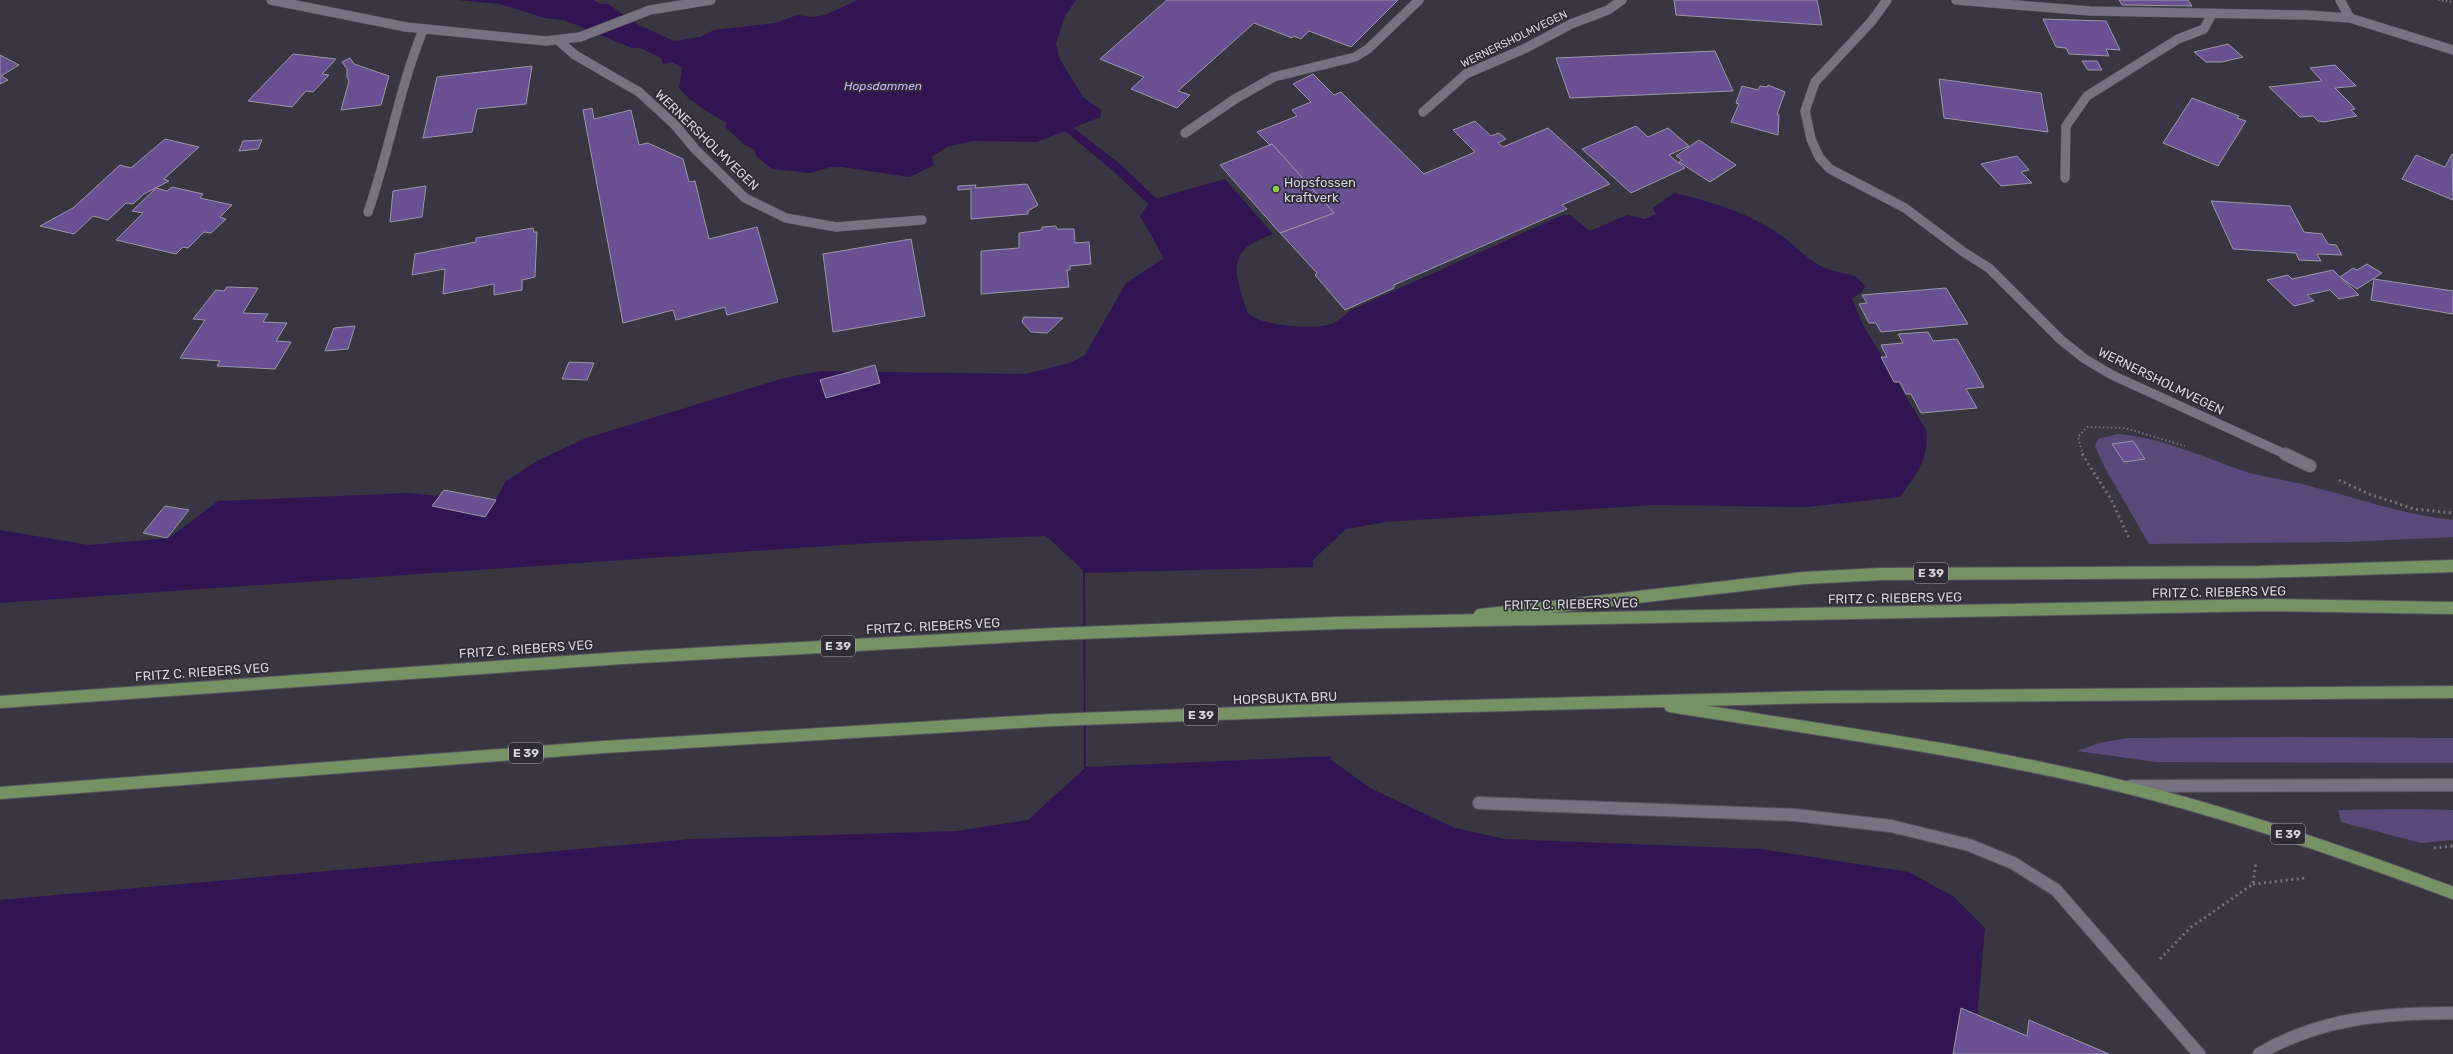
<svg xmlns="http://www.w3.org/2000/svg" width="2453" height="1054" viewBox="0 0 2453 1054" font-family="Rubik,sans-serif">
  <rect width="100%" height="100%" fill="#393642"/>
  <g fill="#5c497c">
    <path d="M 2117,434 C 2162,437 2204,458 2247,472 C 2266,478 2287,480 2306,485 C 2357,498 2400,514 2453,520 L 2453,537 L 2347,542 L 2149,544 L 2105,468 L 2095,446 L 2098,439 Z"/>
    <polygon points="2302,737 2453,738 2453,763 2156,762 2077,751 2099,743 2128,738"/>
    <polygon points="2411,809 2453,810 2453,840 2421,843 2341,822 2338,810"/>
  </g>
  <g fill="#311552">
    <path d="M 457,0 L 593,0 L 601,4 L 608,4 L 639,25 L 674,41 L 700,37 L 714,30 L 776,23 L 797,15 L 813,17 L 825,15 L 858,0 L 1076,0 L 1065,16 L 1056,43 L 1059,58 L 1084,98 L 1101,110 L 1101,117 L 1037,142 L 972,141 L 947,147 L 932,157 L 934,165 L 910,177 L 842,167 L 831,167 L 810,173 L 772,169 L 756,156 L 754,149 L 745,145 L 725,127 L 727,123 C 710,113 691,103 679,88 L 682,68 L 672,62 L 663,64 L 661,58 L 640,48 L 632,48 L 564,20 L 544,18 L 500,4 Z"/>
    <path d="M 1225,179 L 1273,234 C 1265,237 1257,240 1250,245 C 1226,259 1241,293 1248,313 C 1260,326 1310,329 1328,325 C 1338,322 1344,316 1351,310 L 1563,215 L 1570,215 L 1590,231 L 1627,215 L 1645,219 L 1656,214 L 1653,208 L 1674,193 C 1713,202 1746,212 1779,234 C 1795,245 1807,260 1825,268 C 1844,277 1851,268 1865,286 L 1862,292 L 1852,298 L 1862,323 L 1926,430 C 1930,459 1916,474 1900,497 L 1806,507 L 1655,505 L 1385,522 L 1346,529 L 1313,560 L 1331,760 L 1372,789 L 1455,828 L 1505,839 L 1760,849 L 1909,872 L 1954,897 L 1985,928 L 1974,1054 L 0,1054 L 0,900 L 692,839 L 956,831 L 1028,820 L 1084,769 L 1083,570 L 1046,536 L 871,543 L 0,603 L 0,530 L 89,545 L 169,538 L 218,501 L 408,493 L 495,501 L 506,481 L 539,460 L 586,438 L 784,378 L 822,371 L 1026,374 L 1070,363 L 1085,355 L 1126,283 L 1164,258 L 1140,216 L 1151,200 Z"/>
  </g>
  <polygon fill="#393642" points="1315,567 1333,756 1086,767 1085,573"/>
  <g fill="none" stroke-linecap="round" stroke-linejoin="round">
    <polygon fill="#311552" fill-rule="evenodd" points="1070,125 1120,164 1155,197 1157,200 1155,203 1147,203 1112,170 1066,132 1064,129 1066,126"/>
  </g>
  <g fill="#695092" stroke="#9a96a4">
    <polygon points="1167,0 1398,0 1351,47 1309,31 1301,39 1294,36 1292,38 1254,23 1178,91 1190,95 1177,108 1131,89 1144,77 1100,59"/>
    <polygon points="1674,0 1817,0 1822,25 1676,15"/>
    <polygon points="2119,0 2188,0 2192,6 2122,5"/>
    <polygon points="2043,19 2106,21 2120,50 2106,49 2109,56 2069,54 2066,48 2056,47"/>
    <polygon points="2228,44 2243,57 2222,62 2206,62 2194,52"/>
    <polygon points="1715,51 1733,91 1570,98 1556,58"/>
    <polygon points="293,54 336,59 322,74 329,75 313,92 306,91 292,107 248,101"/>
    <polygon points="0,55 19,65 1,76 8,80 0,84"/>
    <polygon points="350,58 354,64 389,76 381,105 341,110 349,81 347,77 347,69 342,62"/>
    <polygon points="2082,61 2097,61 2102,70 2088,70"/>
    <polygon points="2335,65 2356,86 2335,88 2350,103 2355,109 2351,110 2357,116 2324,122 2318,121 2313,116 2300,117 2269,87 2322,81 2310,68"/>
    <polygon points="532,66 526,104 477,109 472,132 423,138 437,77"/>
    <polygon points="1313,74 1334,95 1341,92 1424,174 1475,152 1453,130 1475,121 1491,136 1499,133 1506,139 1498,143 1503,147 1548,128 1610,184 1562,205 1567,209 1394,285 1394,288 1345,310 1315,275 1317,273 1280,233 1334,213 1272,144 1270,145 1257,132 1297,116 1292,110 1311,102 1293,84"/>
    <polygon points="1939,79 2041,93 2048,132 1944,118"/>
    <polygon points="1768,85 1785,92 1777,114 1779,115 1778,135 1731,122 1739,104 1736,103 1742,86 1758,90 1760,86 1767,87"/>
    <polygon points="2192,98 2239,116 2237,118 2246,121 2218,166 2163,143"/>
    <polygon points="592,108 594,119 631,110 639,145 648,143 683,159 689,182 695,181 709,239 757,227 778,302 727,315 725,307 676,320 673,310 623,323 583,110"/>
    <polygon points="1636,126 1648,137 1668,128 1689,146 1669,155 1685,168 1631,193 1582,149"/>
    <polygon points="165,139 199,147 164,179 169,181 144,194 133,204 126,203 108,220 93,216 74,234 40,226 73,208 120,165 131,168"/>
    <polygon points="262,140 258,149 239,151 243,141"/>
    <polygon points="1699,140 1736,165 1710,182 1679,162 1682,160 1676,156"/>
    <polygon points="1272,144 1334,213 1280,233 1220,165"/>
    <polygon points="2452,154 2453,200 2402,179 2416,155 2445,167"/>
    <polygon points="2017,156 2029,170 2021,172 2032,183 2001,186 1981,164"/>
    <polygon points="1027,184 1038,205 1028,211 1028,214 971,219 971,189 958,190 958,186 976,185 975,188"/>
    <polygon points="426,186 422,217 390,222 393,191"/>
    <polygon points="172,187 203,194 200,198 232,205 220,217 226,219 211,233 204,232 188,248 183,247 176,254 116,240 143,213 132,211 156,188 167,191"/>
    <polygon points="2211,201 2290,206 2304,232 2322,234 2328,244 2336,245 2342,255 2317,254 2321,261 2299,260 2296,253 2233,249"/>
    <polygon points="1056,226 1057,229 1074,229 1075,243 1089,242 1091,264 1070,266 1070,270 1067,270 1069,287 981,294 981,251 1019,248 1019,233 1042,230 1042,227"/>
    <polygon points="533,228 534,232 537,232 535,277 522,280 522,290 494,295 494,284 443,294 445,269 412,275 415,254 476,242 476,238"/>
    <polygon points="911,239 925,316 833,332 823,254"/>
    <polygon points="2367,264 2382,273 2357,289 2340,277 2353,268 2357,270"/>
    <polygon points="2333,270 2359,295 2339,299 2330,290 2307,295 2314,301 2294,306 2267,280 2288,275 2292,279"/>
    <polygon points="2374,279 2453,291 2453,314 2371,300"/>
    <polygon points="227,287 258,288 243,313 268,314 263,322 287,323 276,341 291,342 275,369 217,366 220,361 180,358 205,320 193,319 216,290 224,291"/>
    <polygon points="1946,288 1968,324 1881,332 1876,323 1869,323 1859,304 1867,303 1862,295"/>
    <polygon points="1024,317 1063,318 1047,333 1031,332 1022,322"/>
    <polygon points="355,326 348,349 325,351 334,328"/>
    <polygon points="1928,332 1933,341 1957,339 1984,387 1966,389 1977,408 1921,413 1911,394 1906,394 1900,382 1894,382 1881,357 1887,357 1881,345 1903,343 1898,334"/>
    <polygon points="569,362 594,363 587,380 562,379"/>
    <polygon points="875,365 880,383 826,398 820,380"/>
    <polygon points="2133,441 2145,459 2124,462 2112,444"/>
    <polygon points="444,490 496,500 485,517 432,506"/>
    <polygon points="165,506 189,510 167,538 143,533"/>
    <polygon points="1961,1008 2027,1036 2029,1020 2109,1054 1953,1054"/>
  </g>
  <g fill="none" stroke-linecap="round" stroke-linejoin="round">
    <defs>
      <g id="service-far1">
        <polyline points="1887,0 1871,22 1815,82 1805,111 1811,139 1819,157 1830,169 1905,208 1965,253 1989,268 2061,340 2085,359 2112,375 2287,455"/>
        <polyline points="2350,18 2453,50"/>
        <polyline points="1423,112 1466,74 1526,48 1571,24 1608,10 1622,0"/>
        <polyline points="1185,133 1235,99 1274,77 1355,57 1368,49 1419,0"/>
        <polyline points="2065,178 2066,126 2087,96 2178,39 2204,29 2212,14"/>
      </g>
      <g id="service">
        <polyline points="2285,454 2310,466"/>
        <polyline points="2131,786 2453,785"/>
        <polyline points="1479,803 1795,815 1891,826 1969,845 2013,863 2056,890 2199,1054"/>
      </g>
      <g id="minor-far1">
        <polyline points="271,0 406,27 546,41 580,37 650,10 711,0"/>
        <polyline points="1956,0 2090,11 2306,15 2350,18"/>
        <polyline points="2340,0 2350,18"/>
        <polyline points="559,41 575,55 639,92 675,125 695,149 745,198 786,218 836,227 922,220"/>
        <path d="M 368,212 C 389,152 399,89 423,30"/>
      </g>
      <path id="minor" d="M 2259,1054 C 2319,1018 2384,1013 2453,1013"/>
      <g id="trunk">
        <polyline points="1480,615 1804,578 1881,574 2259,572 2453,566"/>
        <polyline points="0,702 622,658 1054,634 1337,623 2268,605 2453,608"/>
        <path d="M 1670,706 C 1821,730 1973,750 2121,786 C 2234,814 2344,852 2453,893"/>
        <polyline points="0,793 604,747 1052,720 1351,709 1819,697 2453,692"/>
      </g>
    </defs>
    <use href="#service-far1" stroke="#57545e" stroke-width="10"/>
    <use href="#service" stroke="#57545e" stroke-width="14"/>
    <use href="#minor-far1" stroke="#57545e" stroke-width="10"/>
    <use href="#minor" stroke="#57545e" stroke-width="14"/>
    <use href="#trunk" stroke="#57545e" stroke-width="14"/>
    <g stroke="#74717b" stroke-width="2" stroke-dasharray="1.5 2.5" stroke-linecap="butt">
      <polyline points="2438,0 2453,2"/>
      <polyline points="2083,455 2078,437 2087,427 2125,428 2185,446"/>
    </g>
    <g stroke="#74717b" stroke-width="3" stroke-dasharray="2 3.5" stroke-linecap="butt">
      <polyline points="2082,454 2111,499 2129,538"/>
      <polyline points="2339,480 2369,494 2414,509 2453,513"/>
      <polyline points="2434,848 2453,846"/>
      <polyline points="2253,884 2306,878"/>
      <polyline points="2160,959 2190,928 2253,884 2256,861"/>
    </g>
    <use href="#service-far1" stroke="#777280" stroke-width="9"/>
    <use href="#service" stroke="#777280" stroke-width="12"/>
    <use href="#minor-far1" stroke="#777280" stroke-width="9"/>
    <use href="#minor" stroke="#777280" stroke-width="12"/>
    <use href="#trunk" stroke="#769164" stroke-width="12"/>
  </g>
  <circle fill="#87cf4a" stroke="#2f2b37" stroke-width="1.5" cx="1276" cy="189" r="4"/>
  <g text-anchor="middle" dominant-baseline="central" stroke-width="3.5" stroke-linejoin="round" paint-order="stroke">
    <g font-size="11" fill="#d6d3db" stroke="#2f2b37">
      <text transform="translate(1514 39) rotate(-26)">WERNERSHOLMVEGEN</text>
    </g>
    <g font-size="12" font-style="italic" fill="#cdb2fe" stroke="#2f2b37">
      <text x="883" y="86">Hopsdammen</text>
    </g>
    <g fill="#2f2b37" stroke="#a4a1aa" stroke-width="1">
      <rect x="1914" y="563" width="34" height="20" rx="3"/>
      <rect x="821" y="636" width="34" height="20" rx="3"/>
      <rect x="1184" y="705" width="34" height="20" rx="3"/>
      <rect x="509" y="743" width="34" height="20" rx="3"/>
      <rect x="2271" y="824" width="34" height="20" rx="3"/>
    </g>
    <g font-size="12" font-weight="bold" fill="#d6d3db">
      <text x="1931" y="573">E 39</text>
      <text x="838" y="646">E 39</text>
      <text x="1201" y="715">E 39</text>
      <text x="526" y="753">E 39</text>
      <text x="2288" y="834">E 39</text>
    </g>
    <g font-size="13" fill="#d6d3db" stroke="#2f2b37">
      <text transform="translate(707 140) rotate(44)">WERNERSHOLMVEGEN</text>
      <text transform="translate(2161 381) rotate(26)">WERNERSHOLMVEGEN</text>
      <text transform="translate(2219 592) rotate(-1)">FRITZ C. RIEBERS VEG</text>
      <text transform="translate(1895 598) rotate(-1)">FRITZ C. RIEBERS VEG</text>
      <text transform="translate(1571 604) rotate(-1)">FRITZ C. RIEBERS VEG</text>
      <text transform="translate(933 626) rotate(-3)">FRITZ C. RIEBERS VEG</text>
      <text transform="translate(526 649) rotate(-4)">FRITZ C. RIEBERS VEG</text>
      <text transform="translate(202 672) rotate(-4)">FRITZ C. RIEBERS VEG</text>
      <text transform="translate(1285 698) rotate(-2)">HOPSBUKTA BRU</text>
    </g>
    <g font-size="13" fill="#d6d3db" stroke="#2f2b37" text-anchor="start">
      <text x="1284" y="182">Hopsfossen<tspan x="1284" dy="15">kraftverk</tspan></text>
    </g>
  </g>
</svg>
